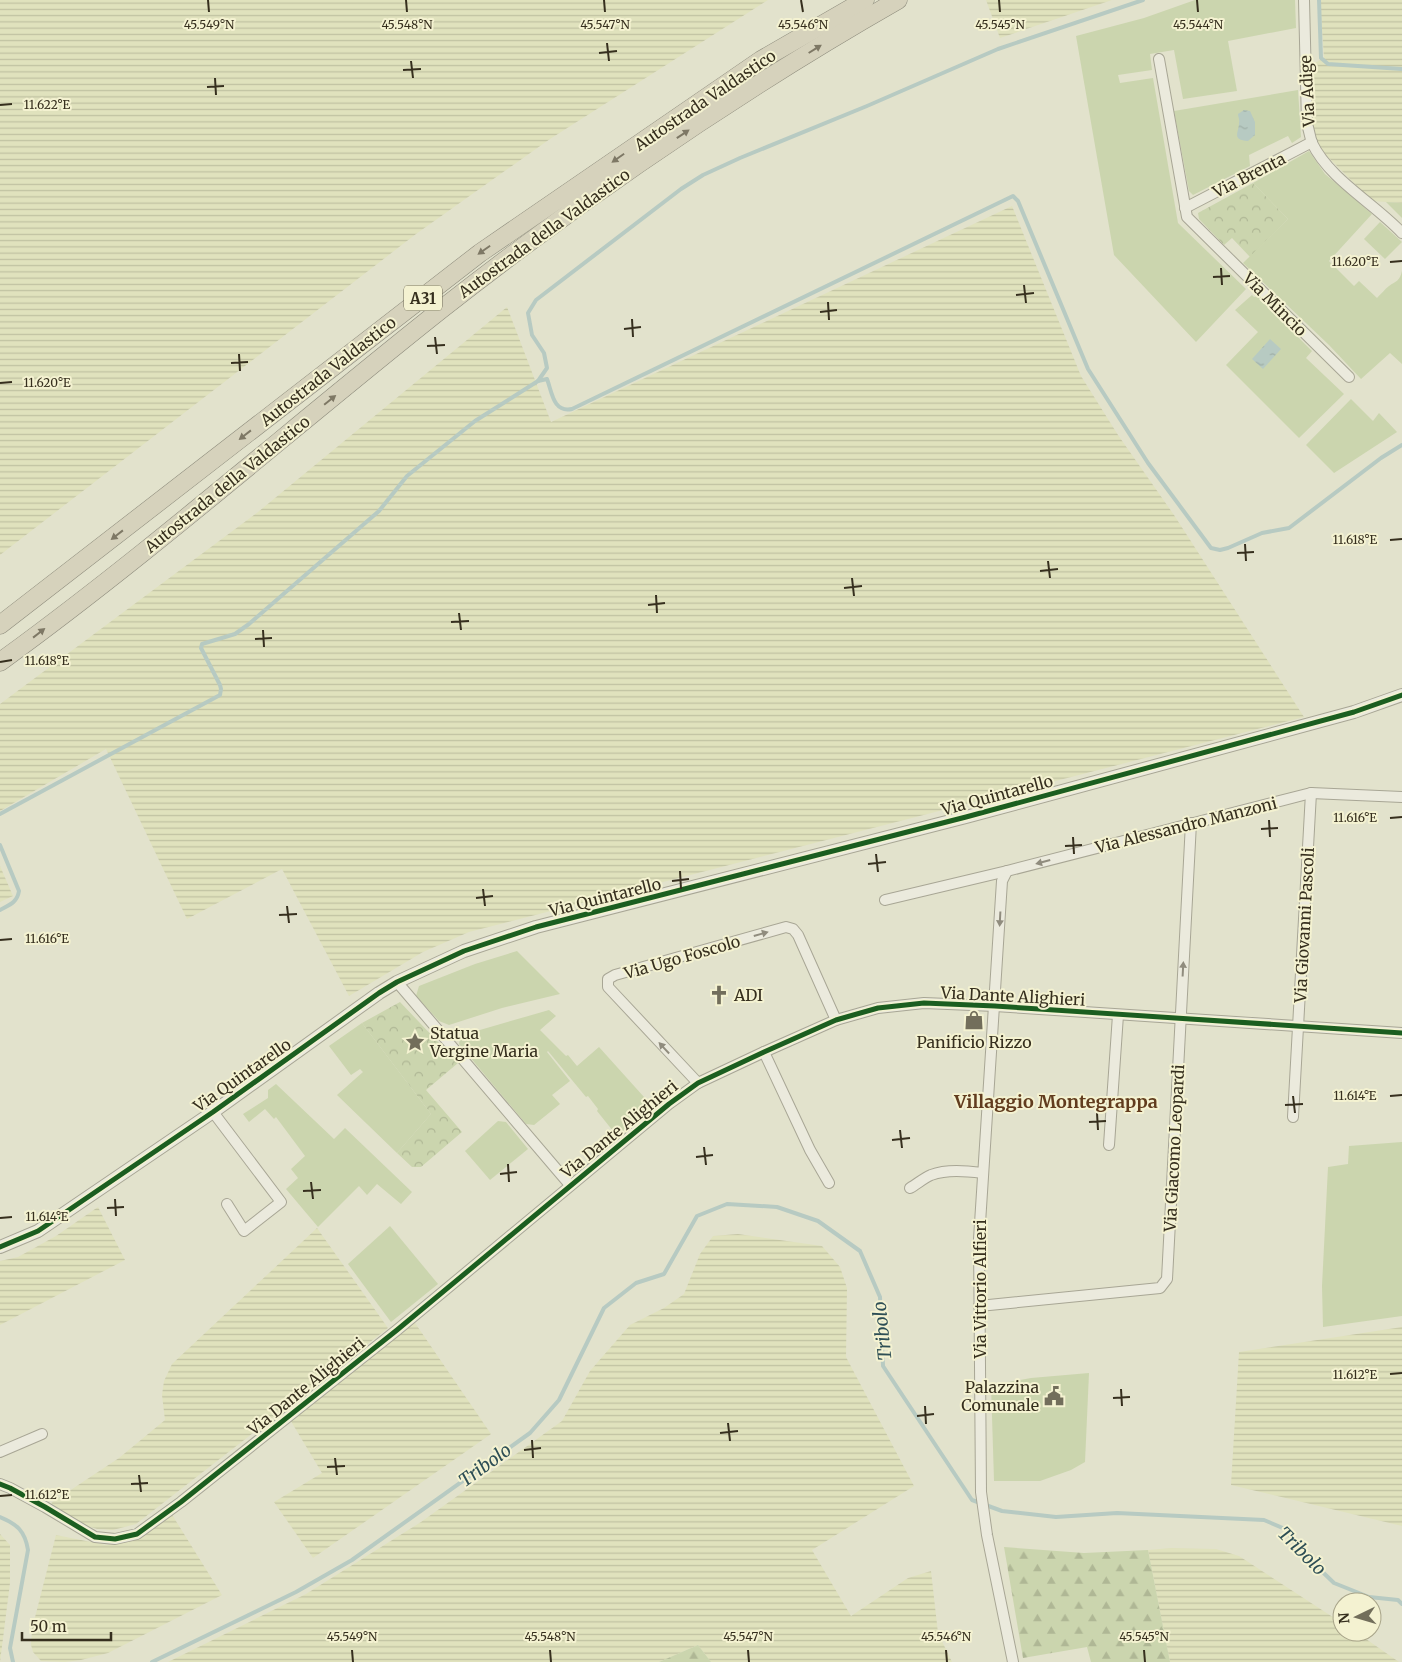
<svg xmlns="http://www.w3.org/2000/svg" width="1402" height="1662" font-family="Merriweather,serif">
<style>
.farmland{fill:url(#farmland-rules)}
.forest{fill:url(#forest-firs)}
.park{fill:url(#park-crowns)}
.garden{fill:#cbd5ae}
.water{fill:url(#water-ripples)}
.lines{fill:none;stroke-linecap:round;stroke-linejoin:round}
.stream{stroke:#b7cac2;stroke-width:4}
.minor-casing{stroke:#a8a695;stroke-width:12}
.tertiary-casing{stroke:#a8a695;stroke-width:14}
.motorway-casing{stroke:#8d8b7c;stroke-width:19}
.minor{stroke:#ebeadd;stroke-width:10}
.tertiary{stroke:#ebeadd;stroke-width:12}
.motorway{stroke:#d6d2bc;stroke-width:18}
.cycleway-casing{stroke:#f4f2d1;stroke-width:8}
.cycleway{stroke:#1b5e20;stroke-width:5}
.oneway{fill:#7e7865}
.oneway2{fill:#908c7e}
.ticks{fill:none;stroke:#362f1e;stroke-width:2}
.labels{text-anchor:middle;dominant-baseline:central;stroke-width:4;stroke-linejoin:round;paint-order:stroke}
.shield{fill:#f4f2d1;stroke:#6f6a54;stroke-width:1}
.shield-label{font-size:15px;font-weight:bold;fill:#362f1e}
.street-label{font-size:16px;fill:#362f1e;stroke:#f4f2d1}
.poi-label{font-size:16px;fill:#362f1e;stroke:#f4f2d1;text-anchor:start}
.neighbourhood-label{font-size:18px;font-weight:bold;fill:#613c1e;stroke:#f4f2d1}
.water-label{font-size:18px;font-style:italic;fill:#2d4e55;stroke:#f4f2d1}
.ticks-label{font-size:12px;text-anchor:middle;fill:#362f1e;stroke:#f4f2d1;stroke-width:4;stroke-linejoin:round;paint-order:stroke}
</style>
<defs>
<pattern id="farmland-rules" width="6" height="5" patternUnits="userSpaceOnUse" patternTransform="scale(1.25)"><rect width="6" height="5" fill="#e0e2bd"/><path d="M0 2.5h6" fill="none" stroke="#c1c2a2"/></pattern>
<pattern id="forest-firs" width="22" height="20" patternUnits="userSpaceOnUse" patternTransform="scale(1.25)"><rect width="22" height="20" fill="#cbd5ae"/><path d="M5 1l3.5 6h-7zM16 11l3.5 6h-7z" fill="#afb795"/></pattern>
<pattern id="park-crowns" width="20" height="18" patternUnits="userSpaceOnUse" patternTransform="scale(1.25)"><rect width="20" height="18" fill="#cbd5ae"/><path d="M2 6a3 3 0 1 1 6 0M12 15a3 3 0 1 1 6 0" fill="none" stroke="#afb795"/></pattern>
<pattern id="water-ripples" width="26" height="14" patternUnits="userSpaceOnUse" patternTransform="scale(1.25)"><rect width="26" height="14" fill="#b7cac2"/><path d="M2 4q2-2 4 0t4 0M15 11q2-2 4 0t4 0" fill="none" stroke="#9eaea6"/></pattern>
</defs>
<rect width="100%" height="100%" fill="#e2e2cc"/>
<g class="farmland">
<polygon points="0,0 768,0 550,139 416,234 0,555"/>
<polygon points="986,0 1112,0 1000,38"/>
<polygon points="1320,0 1402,0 1402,203 1372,201 1326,155 1316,141 1313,127 1311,65 1324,58"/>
<polygon points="1012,206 1081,376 1118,435 1174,515 1304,717 469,932 423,952 349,996 282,869 187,919 106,749 0,811 0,704 258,512 507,307 551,422"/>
<polygon points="0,866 13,896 0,902"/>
<polygon points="98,1207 125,1260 0,1325 0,1261 18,1257 56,1236"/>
<polygon points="317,1228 388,1328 136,1524 113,1530 97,1529 81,1524 51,1503 119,1458 165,1420 162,1395 164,1381 172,1364"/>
<polygon points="738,1234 822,1246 840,1267 847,1288 846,1357 914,1486 812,1550 851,1616 908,1578 931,1571 938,1633 952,1662 711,1662 698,1645 659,1662 168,1662 306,1594 421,1522 562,1421 590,1371 630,1325 664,1308 684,1294 700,1254 713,1236"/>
<polygon points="413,1320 491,1434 313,1558 274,1502 322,1473 289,1418"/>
<polygon points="1402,1327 1402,1526 1231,1485 1239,1352"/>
<polygon points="171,1513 222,1595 108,1653 81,1660 65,1662 41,1661 33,1652 31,1645 32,1629 56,1535 106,1545 121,1543 127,1541"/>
<polygon points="0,1534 10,1545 10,1583 0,1662"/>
<polygon points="1171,1548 1216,1549 1239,1556 1342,1623 1342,1632 1356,1632 1399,1662 1170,1662 1148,1550"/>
</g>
<g class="forest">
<polygon points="1004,1547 1084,1553 1148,1550 1170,1662 1091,1662 1087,1647 1023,1658"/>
<polygon points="698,1645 711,1662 659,1662"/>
</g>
<g class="park">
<polygon points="1253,183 1288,219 1250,257 1232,238 1224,245 1199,219 1198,213"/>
<polygon points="400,1002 458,1063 426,1090 462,1132 421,1167 412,1167 397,1153 431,1114 362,1023"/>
</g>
<g class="garden">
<polygon points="1195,0 1295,0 1296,28 1228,41 1237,91 1183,99 1174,50 1150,54 1152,70 1118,75 1120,83 1153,78 1178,223 1246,289 1196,342 1114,255 1076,36 1144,18"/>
<polygon points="1298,90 1301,137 1292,143 1288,136 1249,155 1250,166 1193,195 1189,191 1174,111"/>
<path d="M1309 151 1325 174 1372 214 1329 261 1354 286 1359 281 1377 298C1381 294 1385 289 1389 286 1396 281 1400 281 1402 271V364L1390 353 1361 379 1329 345 1243 263 1288 219 1253 183Z"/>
<polygon points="1386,202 1402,203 1402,218"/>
<polygon points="1380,222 1402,242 1385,259 1364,239"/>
<polygon points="1252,295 1254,297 1257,296 1312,351 1306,358 1344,394 1299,438 1226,365 1258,332 1235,310"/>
<polygon points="1351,399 1373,421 1379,413 1397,432 1334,473 1306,445"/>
<polygon points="517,951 560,994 502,1008 449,1025 439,1021 416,996 419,986 475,964"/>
<polygon points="549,1010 556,1016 540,1030 566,1056 568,1055 577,1066 599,1047 653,1107 617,1136 597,1111 598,1109 588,1096 586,1097 548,1051 547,1052 570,1081 552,1095 560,1104 534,1125 526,1124 459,1044 460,1039 473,1032"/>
<polygon points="362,1023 431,1114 397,1153 337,1095 363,1072 360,1069 351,1075 329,1046"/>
<polygon points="276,1084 334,1139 345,1128 412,1192 401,1204 377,1184 367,1195 359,1186 318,1227 286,1189 298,1178 291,1169 305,1156 276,1117 274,1119 265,1109 249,1122 243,1114 268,1098 268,1090"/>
<polygon points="498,1121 506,1122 528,1149 490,1180 465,1151"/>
<polygon points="1402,1142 1402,1316 1323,1327 1322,1286 1328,1167 1348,1164 1349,1146"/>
<polygon points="390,1226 438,1284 391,1322 348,1264"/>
<polygon points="1089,1373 1085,1462 1071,1470 1040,1481 994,1481 991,1385 1031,1378"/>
</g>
<g class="water">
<path d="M1244 110 1250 111 1255 122V135L1248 141C1231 140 1239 132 1239 123 1240 120 1238 117 1238 114Z"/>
<polygon points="1270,339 1281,349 1263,369 1252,359"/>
</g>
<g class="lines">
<g class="stream">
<polyline points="1319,0 1321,58 1328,64 1402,69"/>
<path d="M538 381 547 379C552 392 553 413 572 409L1013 196 1018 201 1088 369 1148 463 1211 548 1220 550 1228 548 1262 533 1289 528 1381 458 1402 445"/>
<polyline points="0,814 220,695 221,689 220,685 201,648 202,644 235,634 249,624 379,511 407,476 475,421 538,381 547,368 544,353 532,335 528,313 536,300 681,189 703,175 740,158 867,106 998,49 1143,0"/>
<path d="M0 845 19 891C17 903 9 905 0 910"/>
<path d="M0 1517C17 1524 25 1531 28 1550L10 1648 13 1662"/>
<polyline points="152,1662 296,1592 352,1560 530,1433 559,1400 604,1308 636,1283 664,1274 697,1216 727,1204 777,1207 818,1221 860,1251 880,1297 883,1366 972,1500 1002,1511 1056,1517 1117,1513 1264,1520 1285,1529 1303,1553 1334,1583 1369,1597 1398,1600 1402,1604"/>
</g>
<defs>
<g id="minor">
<path d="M1304 0 1307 124C1309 130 1310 137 1312 143 1330 180 1374 203 1402 233"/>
<polyline points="1159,59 1187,217 1349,377"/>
<polyline points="1185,208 1312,142"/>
<polyline points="1007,871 1002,881 979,1239 981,1492 987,1535 1013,1662"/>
<polyline points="885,900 1007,871 1311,793 1402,797"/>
<polyline points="397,982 570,1185"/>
<polyline points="764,1052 810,1150 829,1183"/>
<polyline points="698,1083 608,987 608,979 615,975 786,927 793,929 798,935 836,1020"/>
<polyline points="213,1112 281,1202 244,1231 227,1204"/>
<polyline points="1293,1117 1311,793"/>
<polyline points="1109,1145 1118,1015"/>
<path d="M910 1188C917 1184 924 1178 931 1175 947 1169 966 1171 983 1173"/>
<polyline points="979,1306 1160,1288 1167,1279 1191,823"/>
<polyline points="0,1452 42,1434"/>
<polyline points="0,1484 10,1488 45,1507 95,1537 115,1539 137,1534 181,1502 397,1330 669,1104 698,1083 764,1052 836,1020 878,1008 924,1003 995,1006 1402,1033"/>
</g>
<polyline id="tertiary" points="0,1247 38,1231 213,1112 379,993 397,982 464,951 536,927 966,817 1354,712 1402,695"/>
<g id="motorway">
<polyline points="0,625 480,253 761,60 865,0"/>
<path d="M0 662C153 551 295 425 443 308 587 195 739 91 898 0"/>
</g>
</defs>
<use href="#minor" class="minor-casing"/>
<use href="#tertiary" class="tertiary-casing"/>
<use href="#motorway" class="motorway-casing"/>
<use href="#minor" class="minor"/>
<use href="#tertiary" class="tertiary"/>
<use href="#motorway" class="motorway"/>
<defs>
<g id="cycleway">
<polyline points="0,1247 38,1231 213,1112 379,993 397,982 464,951 536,927 966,817 1354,712 1402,695"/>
<polyline points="0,1484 10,1488 45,1507 95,1537 115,1539 137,1534 181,1502 397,1330 669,1104 698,1083 764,1052 836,1020 878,1008 924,1003 995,1006 1402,1033"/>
</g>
</defs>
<use href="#cycleway" class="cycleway-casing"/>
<use href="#cycleway" class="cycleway"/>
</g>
<defs><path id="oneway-solid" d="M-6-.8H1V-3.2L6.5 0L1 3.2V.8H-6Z" transform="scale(1.25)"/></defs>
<g class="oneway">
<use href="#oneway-solid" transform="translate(815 49) rotate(-32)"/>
<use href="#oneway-solid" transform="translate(683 134) rotate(-34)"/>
<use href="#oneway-solid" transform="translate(618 158) rotate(145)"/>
<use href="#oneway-solid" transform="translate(484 250) rotate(145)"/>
<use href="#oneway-solid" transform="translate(330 400) rotate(-39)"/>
<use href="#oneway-solid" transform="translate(245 435) rotate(142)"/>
<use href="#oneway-solid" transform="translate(117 535) rotate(142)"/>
<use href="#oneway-solid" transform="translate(39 633) rotate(-38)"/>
</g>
<g class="oneway2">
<use href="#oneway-solid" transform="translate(1043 862) rotate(165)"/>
<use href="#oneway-solid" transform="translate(1000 919) rotate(93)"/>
<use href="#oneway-solid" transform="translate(761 934) rotate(-16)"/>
<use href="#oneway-solid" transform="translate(1183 969) rotate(-87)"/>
<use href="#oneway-solid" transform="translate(664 1048) rotate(-133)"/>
</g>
<path class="ticks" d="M208 0 209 12M406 0 407 12M604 0 605 12M801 0 803 12M999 0 1000 12M1197 0 1198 12M607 43 609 61M599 53 617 51M411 61 413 78M403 70 421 69M215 78 216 95M207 87 224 86M0 105 12 104M1390 262 1402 261M1221 268 1222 285M1213 277 1230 276M1024 285 1026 303M1016 295 1034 293M828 302 829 320M820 312 837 310M632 319 633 337M624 329 641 327M435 337 437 354M427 346 445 345M239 354 240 371M231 363 248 362M0 383 12 382M1390 540 1402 539M1245 544 1246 561M1237 553 1254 552M1048 561 1050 578M1040 571 1058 569M852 578 854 596M844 588 862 586M656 595 657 613M648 605 665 603M459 613 461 630M451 622 469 621M263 630 264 647M255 639 272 638M0 662 12 660M1390 818 1402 817M1269 820 1270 837M1261 829 1278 828M1073 837 1074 854M1065 846 1082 845M876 854 878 872M868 864 886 862M680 871 681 889M672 881 689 879M483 889 485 906M476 898 493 896M287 906 289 923M279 915 297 914M0 940 12 939M1293 1096 1295 1113M1390 1096 1402 1095M1285 1105 1303 1104M1097 1113 1098 1130M1089 1122 1106 1121M900 1130 902 1148M892 1140 910 1138M704 1147 706 1165M696 1157 713 1155M508 1164 509 1182M500 1174 517 1172M311 1182 313 1199M303 1191 321 1190M115 1199 116 1216M107 1208 124 1207M0 1218 12 1217M1390 1374 1402 1373M1121 1389 1122 1406M1113 1398 1130 1397M925 1406 926 1424M917 1416 934 1414M728 1423 730 1441M720 1433 738 1431M532 1440 533 1458M524 1450 541 1448M335 1458 337 1475M327 1467 345 1466M139 1475 141 1492M131 1484 148 1483M0 1496 12 1495M352 1650 353 1662M550 1650 551 1662M748 1650 749 1662M946 1650 947 1662M1144 1650 1145 1662"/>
<defs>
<symbol id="church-bare" viewBox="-9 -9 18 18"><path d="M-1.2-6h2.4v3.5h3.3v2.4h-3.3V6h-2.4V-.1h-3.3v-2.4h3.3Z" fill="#726e5b" stroke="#f4f2d1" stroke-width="2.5" paint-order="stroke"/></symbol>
<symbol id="shop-bare" viewBox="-9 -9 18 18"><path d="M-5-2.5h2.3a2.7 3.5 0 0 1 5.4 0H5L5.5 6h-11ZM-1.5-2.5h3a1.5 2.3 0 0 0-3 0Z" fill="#726e5b" stroke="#f4f2d1" stroke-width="2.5" paint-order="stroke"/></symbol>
<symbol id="sight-bare" viewBox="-9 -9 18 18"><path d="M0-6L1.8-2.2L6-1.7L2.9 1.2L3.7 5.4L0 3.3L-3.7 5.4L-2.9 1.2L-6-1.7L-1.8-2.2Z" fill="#726e5b" stroke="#f4f2d1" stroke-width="2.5" paint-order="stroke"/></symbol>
<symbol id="civic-bare" viewBox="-9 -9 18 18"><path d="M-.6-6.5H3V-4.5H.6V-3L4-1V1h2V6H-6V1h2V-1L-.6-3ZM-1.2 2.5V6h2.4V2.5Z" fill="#726e5b" stroke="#f4f2d1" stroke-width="2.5" paint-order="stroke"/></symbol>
</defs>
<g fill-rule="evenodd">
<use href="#church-bare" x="705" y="981" width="28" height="28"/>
<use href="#shop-bare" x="960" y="1006" width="28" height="28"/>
<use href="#sight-bare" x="401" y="1028" width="28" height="28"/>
<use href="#civic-bare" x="1040" y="1382" width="28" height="28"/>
</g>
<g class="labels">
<rect class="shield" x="404" y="285.5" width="38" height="25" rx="4"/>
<g class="shield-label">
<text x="423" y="298">A31</text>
</g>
<g class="street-label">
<text transform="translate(1307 91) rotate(-93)">Via Adige</text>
<text transform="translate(705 100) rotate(-34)">Autostrada Valdastico</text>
<text transform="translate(1249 175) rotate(-27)">Via Brenta</text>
<text transform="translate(544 233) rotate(-36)">Autostrada della Valdastico</text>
<text transform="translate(1275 304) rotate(45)">Via Mincio</text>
<text transform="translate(328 371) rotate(-38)">Autostrada Valdastico</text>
<text transform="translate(227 484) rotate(-39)">Autostrada della Valdastico</text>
<text transform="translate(997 795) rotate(-15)">Via Quintarello</text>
<text transform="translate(1186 825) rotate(-14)">Via Alessandro Manzoni</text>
<text transform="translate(605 897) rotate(-14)">Via Quintarello</text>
<text transform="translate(1304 925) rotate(-87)">Via Giovanni Pascoli</text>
<text transform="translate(682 957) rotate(-16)">Via Ugo Foscolo</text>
<text transform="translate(1013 996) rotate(3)">Via Dante Alighieri</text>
<text transform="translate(242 1075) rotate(-35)">Via Quintarello</text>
<text transform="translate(619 1129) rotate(-39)">Via Dante Alighieri</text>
<text transform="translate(1174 1148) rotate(-87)">Via Giacomo Leopardi</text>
<text transform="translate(980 1289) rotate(-90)">Via Vittorio Alfieri</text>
<text transform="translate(306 1386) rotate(-39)">Via Dante Alighieri</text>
</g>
<g class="poi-label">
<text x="734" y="995">ADI</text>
<text x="430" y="1033">Statua<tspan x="430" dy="18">Vergine Maria</tspan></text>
<text x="974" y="1042" text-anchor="middle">Panificio Rizzo</text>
<text x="1039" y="1387" text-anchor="end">Palazzina<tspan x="1039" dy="18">Comunale</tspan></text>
</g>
<g class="neighbourhood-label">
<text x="1056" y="1101">Villaggio Montegrappa</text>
</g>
<g class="water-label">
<text transform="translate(882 1331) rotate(-96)">Tribolo</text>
<text transform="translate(485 1465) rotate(-36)">Tribolo</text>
<text transform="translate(1302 1551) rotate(45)">Tribolo</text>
</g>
</g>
<g class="ticks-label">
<text x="209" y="29">45.549°N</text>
<text x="407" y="29">45.548°N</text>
<text x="605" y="29">45.547°N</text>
<text x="803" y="29">45.546°N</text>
<text x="1000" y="29">45.545°N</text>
<text x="1198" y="29">45.544°N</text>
<text x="47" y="109">11.622°E</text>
<text x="1355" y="266">11.620°E</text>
<text x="47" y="387">11.620°E</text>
<text x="1355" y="544">11.618°E</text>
<text x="47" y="665">11.618°E</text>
<text x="1355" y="822">11.616°E</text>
<text x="47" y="943">11.616°E</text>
<text x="1355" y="1100">11.614°E</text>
<text x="47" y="1221">11.614°E</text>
<text x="1355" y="1379">11.612°E</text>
<text x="47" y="1499">11.612°E</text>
<text x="352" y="1641">45.549°N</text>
<text x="550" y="1641">45.548°N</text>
<text x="748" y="1641">45.547°N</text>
<text x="946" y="1641">45.546°N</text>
<text x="1144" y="1641">45.545°N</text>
</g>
<g transform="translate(1357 1617) rotate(265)"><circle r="24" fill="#f4f2d1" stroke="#a8a489"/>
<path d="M0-4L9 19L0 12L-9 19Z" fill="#726e5b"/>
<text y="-8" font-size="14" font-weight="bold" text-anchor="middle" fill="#362f1e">N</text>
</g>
<path d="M22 1632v8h89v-8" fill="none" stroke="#362f1e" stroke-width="2.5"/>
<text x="30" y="1632" font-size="15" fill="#362f1e" stroke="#f4f2d1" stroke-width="4" paint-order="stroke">50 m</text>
</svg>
